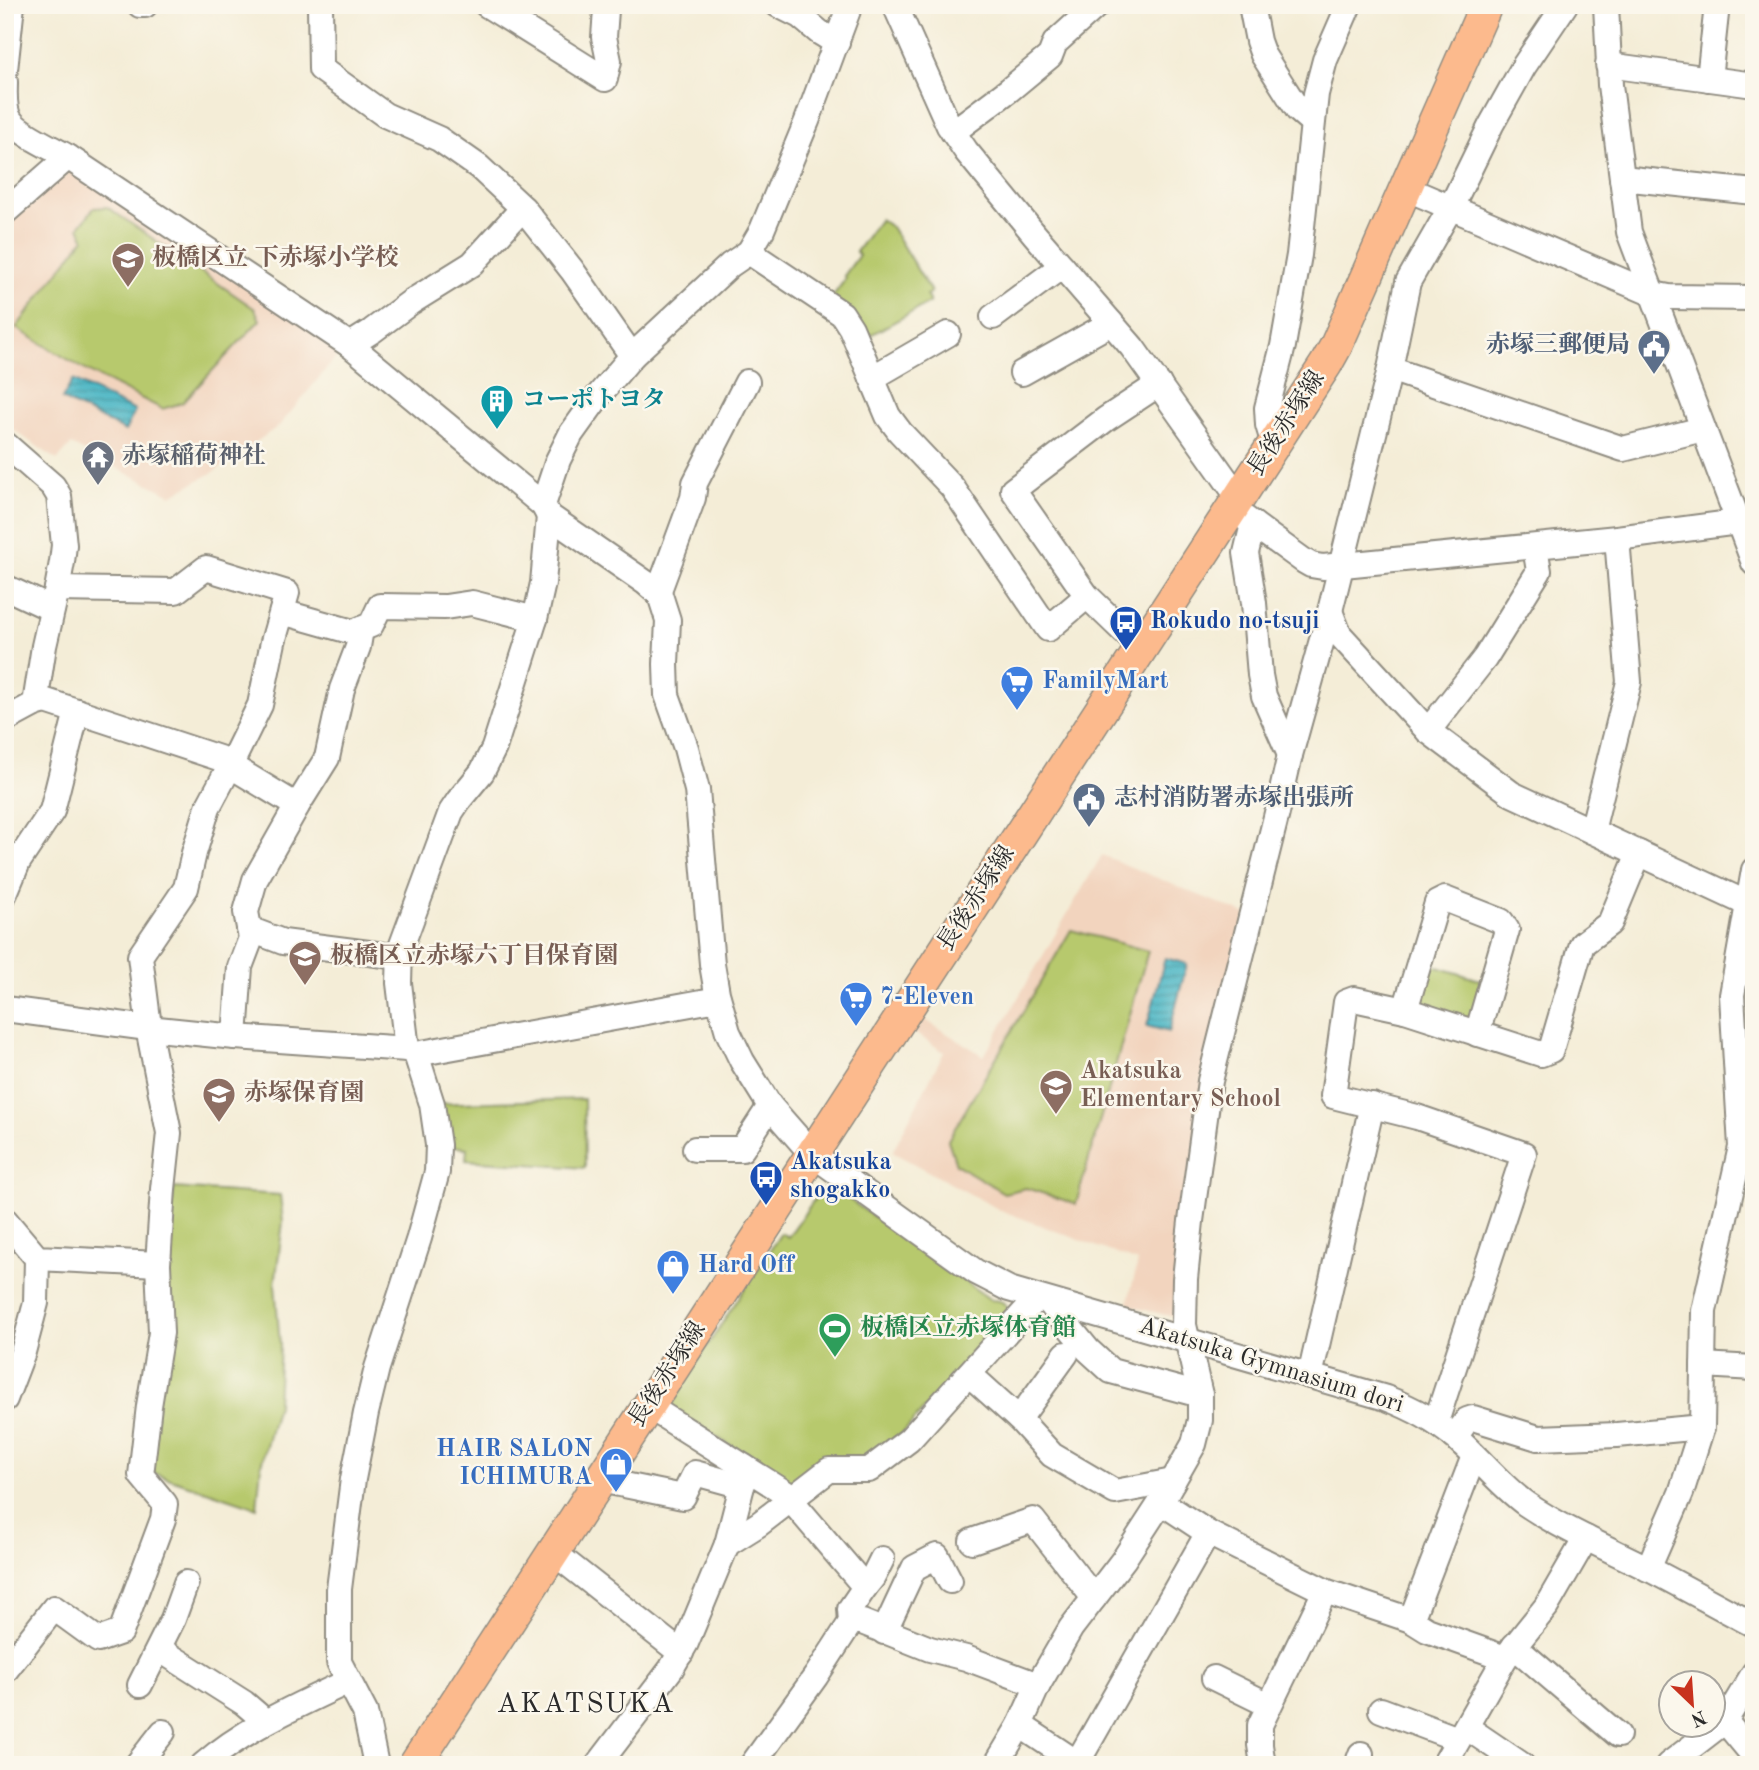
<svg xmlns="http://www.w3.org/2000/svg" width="1759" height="1770" font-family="'Old Standard TT','Noto Serif JP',serif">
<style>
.built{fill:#f2d4be}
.park{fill:#b7c96d;stroke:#717a4c;stroke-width:2}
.water{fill:url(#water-rules);stroke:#3a7078;stroke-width:2}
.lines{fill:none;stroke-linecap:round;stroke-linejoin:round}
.minor-casing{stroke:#908c81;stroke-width:28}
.major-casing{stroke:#908c81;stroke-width:35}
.minor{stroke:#fff;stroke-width:24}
.major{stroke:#fcba8d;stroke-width:32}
.labels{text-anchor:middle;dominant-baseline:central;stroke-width:5;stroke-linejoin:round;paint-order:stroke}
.education-label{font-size:24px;font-weight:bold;fill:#785e54;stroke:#fbf7ec;text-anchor:start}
.service-label{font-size:24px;font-weight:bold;fill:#4e5e75;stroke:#fbf7ec;text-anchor:end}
.culture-label{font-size:24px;font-weight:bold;fill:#0d838f;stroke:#fbf7ec;text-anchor:start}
.street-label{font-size:24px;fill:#2b2b2b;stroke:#fbf7ec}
.worship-label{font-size:24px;font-weight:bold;fill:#5b616d;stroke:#fbf7ec;text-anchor:start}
.transit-label{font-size:24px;font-weight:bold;fill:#164399;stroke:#fbf7ec;text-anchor:start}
.shop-label{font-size:24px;font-weight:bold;fill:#366cbe;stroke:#fbf7ec;text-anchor:start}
.leisure-label{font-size:24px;font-weight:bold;fill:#27864d;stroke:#fbf7ec;text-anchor:start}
.quarter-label{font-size:28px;letter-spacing:2px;fill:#2b2b2b;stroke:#fbf7ec}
</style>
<defs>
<pattern id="water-rules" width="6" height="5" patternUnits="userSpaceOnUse" patternTransform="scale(1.75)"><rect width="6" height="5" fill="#49b6c5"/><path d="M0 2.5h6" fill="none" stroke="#3d94a0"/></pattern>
</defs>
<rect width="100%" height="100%" fill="#fbf7ec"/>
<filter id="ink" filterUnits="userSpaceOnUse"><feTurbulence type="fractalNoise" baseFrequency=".0143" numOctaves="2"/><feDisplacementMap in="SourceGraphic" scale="14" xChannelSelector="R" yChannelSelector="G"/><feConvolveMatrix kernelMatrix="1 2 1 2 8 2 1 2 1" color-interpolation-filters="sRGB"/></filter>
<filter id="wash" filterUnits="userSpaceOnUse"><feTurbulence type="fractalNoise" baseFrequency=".00686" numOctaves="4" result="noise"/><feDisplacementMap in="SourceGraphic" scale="28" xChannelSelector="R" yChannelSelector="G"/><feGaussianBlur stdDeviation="1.57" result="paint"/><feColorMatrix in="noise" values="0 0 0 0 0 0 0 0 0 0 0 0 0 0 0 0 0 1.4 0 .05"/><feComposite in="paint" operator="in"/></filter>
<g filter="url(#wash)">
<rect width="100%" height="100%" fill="#f4edd7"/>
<g class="built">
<polygon points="71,170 342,350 280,425 214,472 171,495 71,445 57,460 5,424 5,228"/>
<polygon points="1102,855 1247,915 1173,1317 1127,1305 1138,1262 1000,1210 892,1152 944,1052 912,1031 920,1017 984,1056"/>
</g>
<g class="park">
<polygon points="107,207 255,309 260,320 182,403 162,409 87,371 16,328 84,238 79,227 94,208"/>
<polygon points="880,219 891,227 931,292 926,295 930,302 865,338 833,296 846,278 844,276 859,255 856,252"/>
<polygon points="1071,930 1148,951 1076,1204 1026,1188 1004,1193 956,1164 948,1140"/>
<polygon points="1428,964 1483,981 1474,1015 1467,1020 1422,1005 1417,995"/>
<polygon points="584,1099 585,1168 466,1160 467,1148 438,1145 432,1104"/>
<polygon points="174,1188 280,1195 283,1222 275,1284 280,1345 277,1405 261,1465 257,1508 147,1471"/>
<path d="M833 1188 991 1300C1003 1300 1006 1303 1010 1314L902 1434 867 1460 798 1482H787L668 1406 781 1233 788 1237 821 1190Z"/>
</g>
<g class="water">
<polygon points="73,380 135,411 125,431 62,399"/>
<polygon points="1165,958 1187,964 1169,1032 1147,1026"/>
</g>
</g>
<g filter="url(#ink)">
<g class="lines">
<defs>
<g id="minor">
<polyline points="140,5 145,5"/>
<polyline points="320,5 321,69 385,115 439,139 479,167 523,208 572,270 632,356"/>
<polyline points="487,5 605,79 609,61 604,37 606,10 608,5"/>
<polyline points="778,5 800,16 819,32 837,43"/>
<polyline points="895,5 949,126 966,151 1035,235 1132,347 1239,498"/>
<polyline points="1251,5 1258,41 1263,55 1298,110 1312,122"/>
<polyline points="1606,5 1610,85 1629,232 1754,563"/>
<polyline points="1608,65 1754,85"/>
<polyline points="5,70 12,5"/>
<polyline points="1709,79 1717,5"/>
<path d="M5 82C5 94 3 111 11 121 19 133 54 149 68 157L350 345 543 505 549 516 646 583 660 595 668 620 666 664 667 695 686 748 697 790 712 964 717 993 728 1032 742 1061 770 1106 812 1154 976 1272 1009 1289 1386 1398C1412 1408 1435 1420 1456 1438 1480 1459 1500 1485 1526 1504 1563 1529 1605 1547 1645 1567 1681 1585 1717 1606 1754 1625"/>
<polyline points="953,132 1009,90 1050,56 1055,43 1097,5"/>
<polyline points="1622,178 1754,192"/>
<polyline points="1405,188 1653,294 1669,297 1754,298"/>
<polyline points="5,212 68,157"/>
<polyline points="749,252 842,314 851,328 888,416 900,432 952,487 1048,629 1087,596"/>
<polyline points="993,317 1062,266"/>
<polyline points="350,345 372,331 411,302 472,264 523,208"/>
<polyline points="1390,369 1623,449 1703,429"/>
<polyline points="1022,373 1111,323"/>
<polyline points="872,378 948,334"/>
<polyline points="5,444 53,486 59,496 64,545 62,562 57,589 44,646 35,704"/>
<polyline points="1274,445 1268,425 1267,408 1283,346 1299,255 1316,94 1325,60 1349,5"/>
<polyline points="543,505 558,460 571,434 599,395 632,356 730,265 749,252 762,230 807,121 850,5"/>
<polyline points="1231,508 1304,561 1311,565 1323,567 1617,538 1738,522 1752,522"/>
<polyline points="1253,524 1246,553 1254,603 1260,675 1264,696 1290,755"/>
<polyline points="5,587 52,609"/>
<polyline points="658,593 693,498 695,483 747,382"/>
<polyline points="1330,611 1339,634 1428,731 1512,794 1748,904"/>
<polyline points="282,612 353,632 371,625 380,606 445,607 472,603 535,619"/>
<polyline points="1141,648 1087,596 1013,490 1106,419 1159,384"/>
<polyline points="5,716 9,718 35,704 46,701 228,761 236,769 297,806"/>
<polyline points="1428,731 1485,658 1539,571 1535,547"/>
<polyline points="1592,831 1629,682 1617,538"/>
<polyline points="5,893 18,862 52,811 77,711"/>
<polyline points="249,929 283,942 400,957"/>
<polyline points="5,1009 148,1028 235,1037 407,1049 416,1054 718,999"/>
<polyline points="1405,1010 1437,903 1445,899 1501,921 1507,930 1477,1034"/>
<polyline points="235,1037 240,967 251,938 246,912 255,880 297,806 327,758 342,689 358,647 361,629"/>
<polyline points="407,1049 399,983 400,950 451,812 459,800 482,772 494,748 535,619 543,583 549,516"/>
<polyline points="695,1149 742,1149 770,1106"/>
<polyline points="5,1220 37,1258 158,1264"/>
<polyline points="1048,1301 1088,1350 1111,1371 1200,1395"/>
<polyline points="1703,1365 1754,1368"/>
<polyline points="969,1374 1019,1419 1052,1455 1115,1492 1173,1481"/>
<polyline points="1310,1376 1372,1105"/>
<polyline points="5,1399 23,1352 36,1303 37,1258"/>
<polyline points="648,1406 784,1492 790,1499 865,1587 850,1609 851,1622"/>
<polyline points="1019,1419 1066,1354"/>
<polyline points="1436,1422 1524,1154 1417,1117 1333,1096 1346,1002 1354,999 1405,1010 1541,1054 1551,1050 1582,944 1610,923 1639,853"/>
<polyline points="1455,1437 1467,1420 1473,1418 1538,1438 1617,1435 1702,1427"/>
<polyline points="600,1480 683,1497 695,1473 742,1486"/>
<polyline points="1161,1502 1208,1533 1325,1591 1411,1620 1427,1630 1505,1658 1546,1607 1586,1538"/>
<polyline points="972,1541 1033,1520 1094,1598"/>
<polyline points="727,1544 759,1524 829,1470 869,1470 909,1440 1037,1298"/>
<polyline points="553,1552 681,1653"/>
<polyline points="1648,1569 1681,1493 1702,1427 1704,1311 1741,1147 1732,995 1754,870"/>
<polyline points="865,1587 873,1577 882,1559"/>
<polyline points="1411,1620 1474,1456"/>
<polyline points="884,1632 914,1568 937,1556 950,1581"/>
<polyline points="1514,1646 1618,1735"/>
<polyline points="159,1649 244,1703 258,1715 262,1724"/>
<polyline points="5,1671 54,1608 98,1640 121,1632 163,1519 165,1504 141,1475 149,1406 161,1333 158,1264 163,1189 169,1133 148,1028 148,1019 140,956 186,888 194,853 208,807 231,764 260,705 273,642 287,593 206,568 176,591 57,589"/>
<polyline points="1754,1673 1725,1721 1754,1756"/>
<polyline points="1214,1678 1269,1705"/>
<polyline points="140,1685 173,1619 186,1583"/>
<polyline points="1381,1710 1458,1739"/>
<polyline points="1020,1725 1080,1765"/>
<polyline points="1466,1727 1522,1765"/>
<polyline points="1077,1763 1208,1533"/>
<polyline points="137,1765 163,1732"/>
<path d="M203 1765C245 1728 299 1705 349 1681"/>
<polyline points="376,1765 365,1712 339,1662 339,1589 353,1479 366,1413 377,1368 419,1238 437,1172 438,1145 432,1104 416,1054"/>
<polyline points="598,1765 671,1669 686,1643 727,1544 742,1486 744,1467"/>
<polyline points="752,1765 816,1676 851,1622 862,1622 930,1649 966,1658 1038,1685"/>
<polyline points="996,1765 1020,1725 1038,1685 1071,1628 1124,1559 1161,1502 1194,1444 1200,1420 1200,1395 1184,1325 1185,1279 1191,1221 1210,1081 1277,813 1290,755 1330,611 1390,369 1408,282 1451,207 1491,125 1524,66 1565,5"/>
<polyline points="1263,1765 1260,1745 1260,1725 1325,1591"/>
<polyline points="1357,1765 1361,1754"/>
<polyline points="1444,1765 1505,1658"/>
<polyline points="1668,1765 1725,1721"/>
</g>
<polyline id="major" points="415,1765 1326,364 1336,346 1486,5"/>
</defs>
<use href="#minor" class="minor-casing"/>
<use href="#major" class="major-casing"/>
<use href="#minor" class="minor"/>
<use href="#major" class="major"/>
</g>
</g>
<defs>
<symbol id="school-pin" viewBox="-11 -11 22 30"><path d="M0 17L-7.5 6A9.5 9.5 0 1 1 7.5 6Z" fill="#8d6e63" stroke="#fbf7ec"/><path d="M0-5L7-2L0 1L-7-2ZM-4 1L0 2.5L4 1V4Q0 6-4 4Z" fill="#fff"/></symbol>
<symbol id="civic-pin" viewBox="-11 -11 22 30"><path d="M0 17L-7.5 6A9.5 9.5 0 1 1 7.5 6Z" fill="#5c6f8a" stroke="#fbf7ec"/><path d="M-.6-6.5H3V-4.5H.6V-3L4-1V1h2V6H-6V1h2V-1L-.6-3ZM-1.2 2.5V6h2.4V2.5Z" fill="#fff"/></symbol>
<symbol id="building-pin" viewBox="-11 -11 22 30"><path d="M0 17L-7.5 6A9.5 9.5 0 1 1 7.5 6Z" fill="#0f9aa8" stroke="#fbf7ec"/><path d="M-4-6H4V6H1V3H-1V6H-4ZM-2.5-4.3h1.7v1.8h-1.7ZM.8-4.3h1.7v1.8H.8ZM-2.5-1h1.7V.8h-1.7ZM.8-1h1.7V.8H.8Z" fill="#fff"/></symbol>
<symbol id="temple-pin" viewBox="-11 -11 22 30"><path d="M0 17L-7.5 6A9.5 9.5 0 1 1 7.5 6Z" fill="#6b7280" stroke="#fbf7ec"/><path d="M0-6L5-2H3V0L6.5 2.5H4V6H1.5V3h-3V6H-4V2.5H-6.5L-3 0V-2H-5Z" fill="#fff"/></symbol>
<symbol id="bus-pin" viewBox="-11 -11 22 30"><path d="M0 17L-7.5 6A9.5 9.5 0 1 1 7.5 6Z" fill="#1a4fb4" stroke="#fbf7ec"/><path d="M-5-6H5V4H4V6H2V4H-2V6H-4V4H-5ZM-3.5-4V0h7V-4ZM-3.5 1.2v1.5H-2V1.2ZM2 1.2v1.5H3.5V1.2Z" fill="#fff"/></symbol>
<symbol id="supermarket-pin" viewBox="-11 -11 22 30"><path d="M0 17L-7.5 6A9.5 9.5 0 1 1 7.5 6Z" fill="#3f7fe0" stroke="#fbf7ec"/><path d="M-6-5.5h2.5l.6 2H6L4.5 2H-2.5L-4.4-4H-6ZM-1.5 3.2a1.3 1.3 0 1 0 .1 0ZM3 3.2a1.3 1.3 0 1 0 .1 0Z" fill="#fff"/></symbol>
<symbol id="shop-pin" viewBox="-11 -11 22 30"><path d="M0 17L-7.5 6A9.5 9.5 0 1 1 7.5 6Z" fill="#3f7fe0" stroke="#fbf7ec"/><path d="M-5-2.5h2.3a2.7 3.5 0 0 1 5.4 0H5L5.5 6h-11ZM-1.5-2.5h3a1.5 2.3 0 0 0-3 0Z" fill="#fff"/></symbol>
<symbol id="stadium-pin" viewBox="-11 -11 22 30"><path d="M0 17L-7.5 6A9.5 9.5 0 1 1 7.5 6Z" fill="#2e9e5b" stroke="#fbf7ec"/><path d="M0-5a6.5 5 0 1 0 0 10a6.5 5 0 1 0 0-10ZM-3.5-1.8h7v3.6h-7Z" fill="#fff"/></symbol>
</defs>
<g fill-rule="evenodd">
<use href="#school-pin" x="109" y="240" width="38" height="52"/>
<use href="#civic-pin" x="1635" y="327" width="38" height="52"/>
<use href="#building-pin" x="478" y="382" width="38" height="52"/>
<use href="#temple-pin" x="79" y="438" width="38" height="52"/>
<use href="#bus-pin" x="1107" y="603" width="38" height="52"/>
<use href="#supermarket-pin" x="998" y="663" width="38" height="52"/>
<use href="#civic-pin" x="1070" y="780" width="38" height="52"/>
<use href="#school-pin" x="286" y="938" width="38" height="52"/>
<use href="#supermarket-pin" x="837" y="979" width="38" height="52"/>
<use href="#school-pin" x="1037" y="1067" width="38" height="52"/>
<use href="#school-pin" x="200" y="1075" width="38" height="52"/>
<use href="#bus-pin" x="747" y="1158" width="38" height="52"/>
<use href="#shop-pin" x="654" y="1247" width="38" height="52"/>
<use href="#stadium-pin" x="816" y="1310" width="38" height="52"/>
<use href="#shop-pin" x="597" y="1445" width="38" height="52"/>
</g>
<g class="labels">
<g class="education-label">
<text x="152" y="259">板橋区立 下赤塚小学校</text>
<text x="330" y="957">板橋区立赤塚六丁目保育園</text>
<text x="1080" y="1072">Akatsuka<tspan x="1080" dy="28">Elementary School</tspan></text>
<text x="244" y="1094">赤塚保育園</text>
</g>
<g class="service-label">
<text x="1630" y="346">赤塚三郵便局</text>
<text x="1114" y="799" text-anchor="start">志村消防署赤塚出張所</text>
</g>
<g class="culture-label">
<text x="522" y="401">コーポトヨタ</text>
</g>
<g class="street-label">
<text transform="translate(1287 424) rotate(-57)">長後赤塚線</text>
<text transform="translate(977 899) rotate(-57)">長後赤塚線</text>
<text transform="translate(1271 1366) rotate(17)">Akatsuka Gymnasium dori</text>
<text transform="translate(668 1375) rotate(-57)">長後赤塚線</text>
</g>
<g class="worship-label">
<text x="122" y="457">赤塚稲荷神社</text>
</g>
<g class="transit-label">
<text x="1150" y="622">Rokudo no-tsuji</text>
<text x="790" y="1163">Akatsuka<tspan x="790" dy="28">shogakko</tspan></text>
</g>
<g class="shop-label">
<text x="1042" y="682">FamilyMart</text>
<text x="880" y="998">7-Eleven</text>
<text x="698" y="1266">Hard Off</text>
<text x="592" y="1450" text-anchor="end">HAIR SALON<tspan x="592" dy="28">ICHIMURA</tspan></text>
</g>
<g class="leisure-label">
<text x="860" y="1329">板橋区立赤塚体育館</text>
</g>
<g class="quarter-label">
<text x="586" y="1705">AKATSUKA</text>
</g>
</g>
<rect width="1759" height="1770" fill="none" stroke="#fbf7ec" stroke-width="28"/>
<g transform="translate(1692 1704) rotate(155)"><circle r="33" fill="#fbf7ec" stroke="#a8a59f" stroke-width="2"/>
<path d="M0-5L12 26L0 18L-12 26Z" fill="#c8321e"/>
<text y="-10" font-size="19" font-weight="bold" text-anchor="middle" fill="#2b2b2b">N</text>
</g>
</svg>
